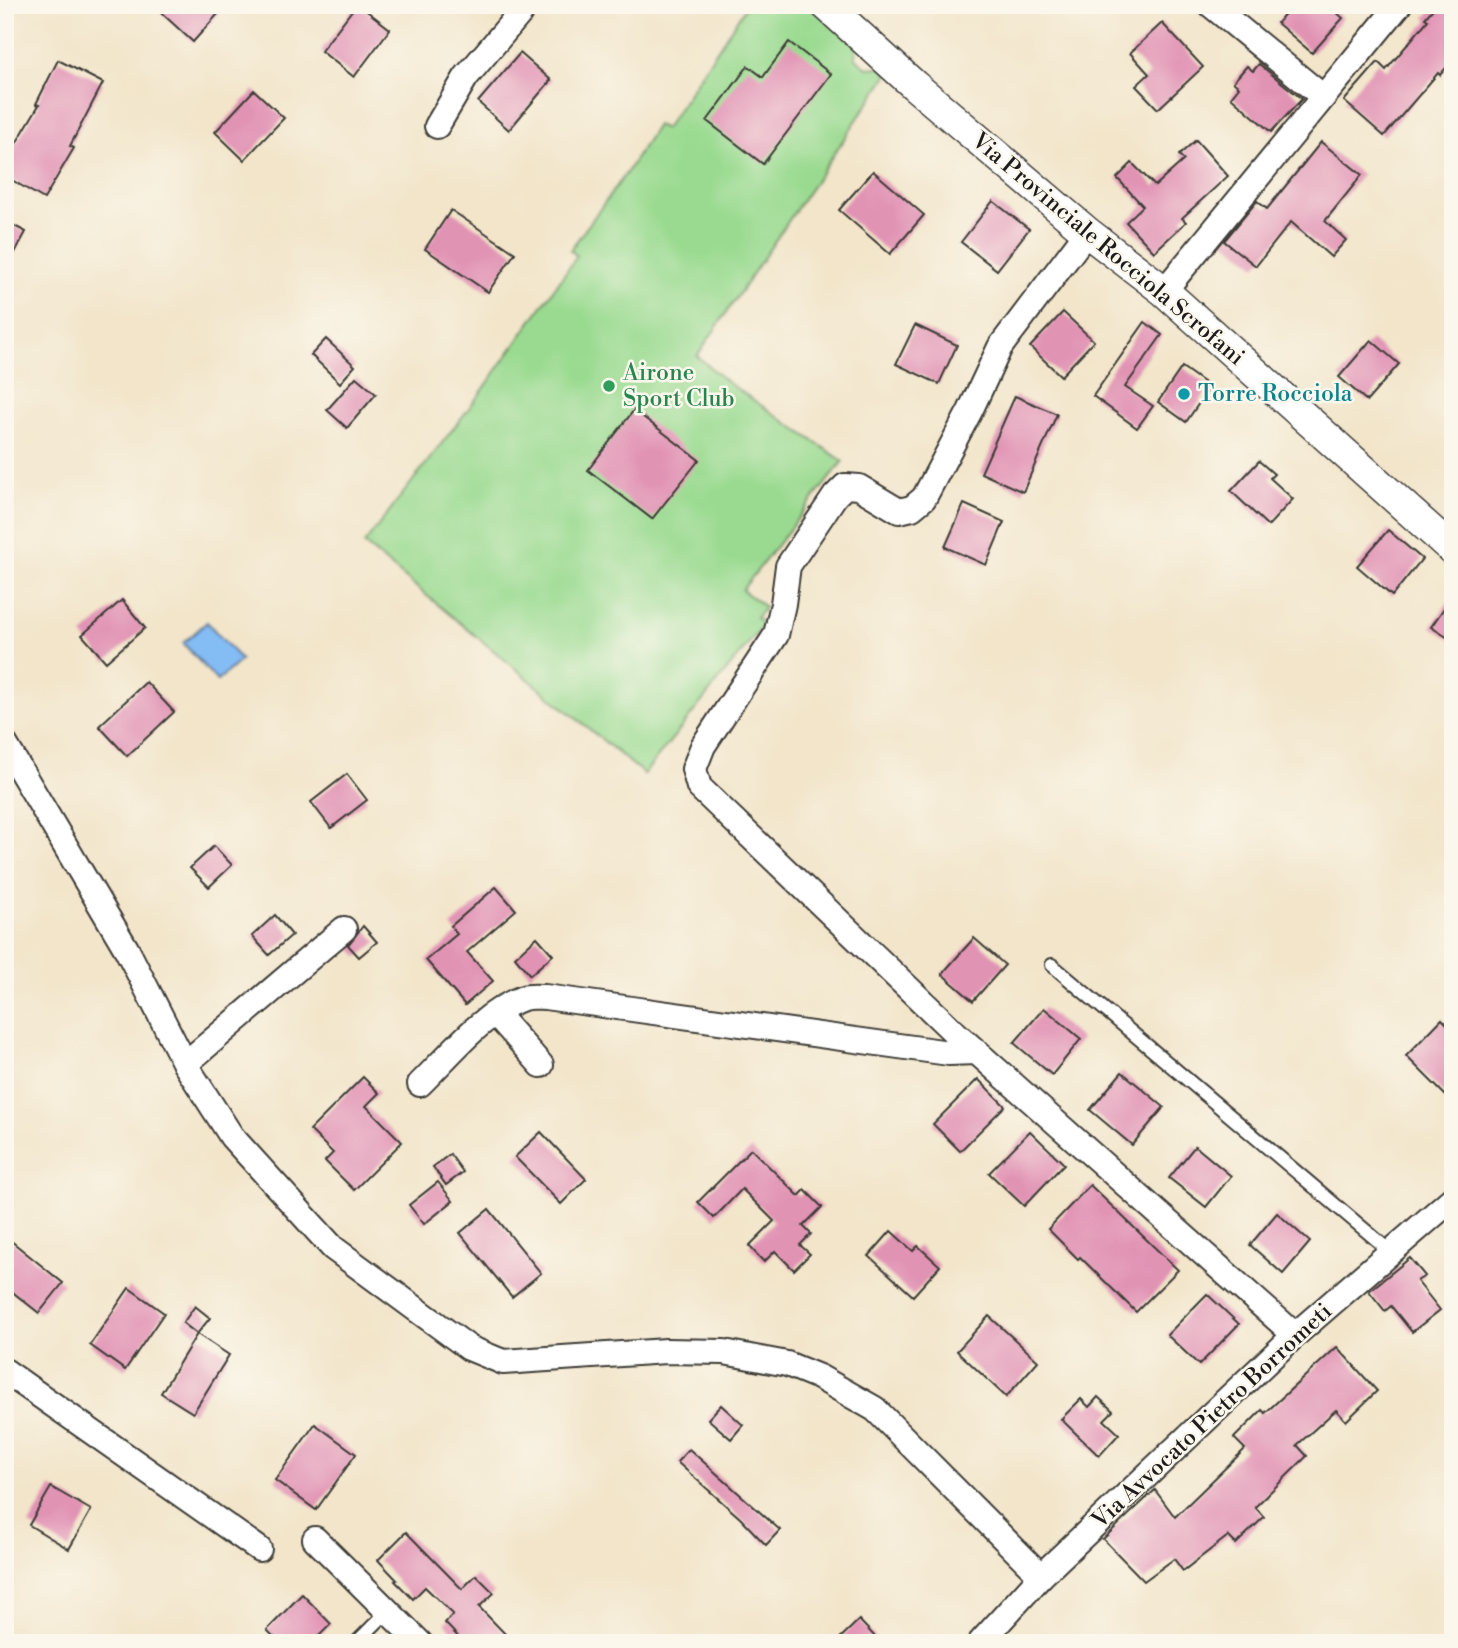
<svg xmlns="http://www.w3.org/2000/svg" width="1458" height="1648" font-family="'Libre Bodoni',serif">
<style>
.green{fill:#9ada90;stroke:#5b7b56;stroke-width:2}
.water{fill:#84bcf4;stroke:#506c88;stroke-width:2}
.building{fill:#e193b4}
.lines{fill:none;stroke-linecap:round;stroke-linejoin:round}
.service-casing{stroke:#3c3a36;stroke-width:16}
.minor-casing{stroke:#3c3a36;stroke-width:28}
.tertiary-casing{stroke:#3c3a36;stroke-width:33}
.service{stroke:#fff;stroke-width:12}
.minor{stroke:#fff;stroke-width:24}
.tertiary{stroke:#fff;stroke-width:30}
.leisure-dot{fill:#2e9e5b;stroke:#fbf7ec;stroke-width:2.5}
.culture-dot{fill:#0f9aa8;stroke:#fbf7ec;stroke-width:2.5}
.labels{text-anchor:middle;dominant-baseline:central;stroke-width:5;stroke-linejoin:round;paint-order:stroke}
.street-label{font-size:23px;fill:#1c1c1c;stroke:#fbf7ec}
.leisure-label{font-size:23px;fill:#27864d;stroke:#fbf7ec;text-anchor:start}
.culture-label{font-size:23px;fill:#0d838f;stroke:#fbf7ec;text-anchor:start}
</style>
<rect width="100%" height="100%" fill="#fbf7ec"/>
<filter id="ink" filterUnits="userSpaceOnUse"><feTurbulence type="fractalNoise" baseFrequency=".0143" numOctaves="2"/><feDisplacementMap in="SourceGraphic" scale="14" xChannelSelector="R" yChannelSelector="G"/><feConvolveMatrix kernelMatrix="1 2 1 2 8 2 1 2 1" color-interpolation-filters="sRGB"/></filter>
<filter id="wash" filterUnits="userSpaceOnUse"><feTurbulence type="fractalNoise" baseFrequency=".00686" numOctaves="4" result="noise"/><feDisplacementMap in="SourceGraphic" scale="28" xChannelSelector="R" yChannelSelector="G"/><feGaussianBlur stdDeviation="1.57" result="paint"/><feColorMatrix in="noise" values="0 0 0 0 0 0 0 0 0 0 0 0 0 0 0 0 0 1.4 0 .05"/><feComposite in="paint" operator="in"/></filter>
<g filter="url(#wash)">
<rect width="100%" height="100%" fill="#f2e5ca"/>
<polygon class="green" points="747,5 815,5 857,45 855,57 867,68 880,67 888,74 697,356 727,382 843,461 742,590 765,607 756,618 764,624 644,774 364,544 483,390 577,256 570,250 627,172 657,125 665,129"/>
<polygon class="water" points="207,622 241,660 217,681 183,643"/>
<g id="blocks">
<g class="building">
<polygon points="153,5 226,5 193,42"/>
<polygon points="356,5 359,5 390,29 354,77 321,51"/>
<polygon points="1292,5 1328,5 1343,18 1312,53 1277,23"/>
<polygon points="1436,5 1453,5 1453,60 1440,75 1438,73 1384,136 1344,101 1378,62 1386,70 1428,20 1425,18"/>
<polygon points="1162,23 1203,67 1158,109 1136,86 1149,74 1130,53"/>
<polygon points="789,42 831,74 763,164 707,121 748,66 763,77"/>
<polygon points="520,53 551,80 509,130 478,102"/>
<polygon points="58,60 103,83 70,146 74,148 44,199 5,176 5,162 39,105 36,104"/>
<polygon points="1259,64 1302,99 1271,132 1231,97 1239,87 1233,82 1247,66 1253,71"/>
<polygon points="254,90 284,118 244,160 215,132"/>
<polygon points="1196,140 1228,176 1182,218 1186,222 1154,252 1126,222 1143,206 1117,178 1132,163 1155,186 1184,160 1179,155"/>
<polygon points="1321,142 1362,175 1325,221 1346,240 1331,257 1291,222 1256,266 1224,241 1257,201 1267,209"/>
<polygon points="873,171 924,215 890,254 839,210"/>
<polygon points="993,201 1029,229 997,270 961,242"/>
<polygon points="451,210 515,253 488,292 425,249"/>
<polygon points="5,221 26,232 5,271"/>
<polygon points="1063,312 1094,341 1061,376 1030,347"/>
<polygon points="1145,322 1162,335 1125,387 1153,406 1137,428 1093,396"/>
<polygon points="915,325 957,345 939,384 896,364"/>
<polygon points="326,339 355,366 340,383 311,355"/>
<polygon points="1371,340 1399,364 1367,401 1339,377"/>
<polygon points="1182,367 1210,387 1186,422 1158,402"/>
<polygon points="356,377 376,394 347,428 327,410"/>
<polygon points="1015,396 1057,414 1023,492 981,473"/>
<polygon points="634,410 699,460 652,519 588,470"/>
<polygon points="1259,461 1274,474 1270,478 1293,499 1268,526 1231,491"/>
<polygon points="964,504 1004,522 986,565 945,547"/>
<polygon points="1388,530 1422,559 1392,596 1357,566"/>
<polygon points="1453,595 1453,641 1431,627"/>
<polygon points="122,600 145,628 106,662 82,635"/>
<polygon points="146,682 174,712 127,756 99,726"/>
<polygon points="347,774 367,800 331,828 311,802"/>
<polygon points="214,846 232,865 209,887 190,868"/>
<polygon points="496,887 516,910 467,952 493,981 465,1005 426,960 457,934 451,926"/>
<polygon points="275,915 292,935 269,955 252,936"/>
<polygon points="363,926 377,942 359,957 348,945"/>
<polygon points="537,937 553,955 530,975 515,957"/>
<polygon points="974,938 1005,965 973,1001 942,974"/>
<polygon points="1044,1008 1081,1039 1052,1075 1014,1043"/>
<polygon points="1442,1019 1453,1030 1453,1103 1406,1056"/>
<polygon points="1122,1072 1164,1107 1132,1145 1090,1110"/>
<polygon points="363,1077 379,1093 366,1106 402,1142 354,1190 325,1161 333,1153 310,1130"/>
<polygon points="978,1079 1005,1106 960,1151 933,1124"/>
<polygon points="1030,1131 1064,1164 1024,1206 989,1173"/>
<polygon points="541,1132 586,1179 561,1204 515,1157"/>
<polygon points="1195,1146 1231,1176 1206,1207 1169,1178"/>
<polygon points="751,1149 799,1196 805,1190 822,1207 803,1226 811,1234 800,1245 810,1254 794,1270 775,1251 764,1262 749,1246 774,1221 742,1189 714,1218 698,1202"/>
<polygon points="450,1154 463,1172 446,1185 433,1167"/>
<polygon points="438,1182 453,1201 424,1224 409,1205"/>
<polygon points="1090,1185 1178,1270 1136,1312 1080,1257 1078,1259 1048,1229"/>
<polygon points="489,1209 541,1273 512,1297 460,1233"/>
<polygon points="1277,1213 1310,1242 1283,1274 1250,1245"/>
<polygon points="891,1231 913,1251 918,1246 940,1266 913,1296 869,1256"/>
<polygon points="5,1236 63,1283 39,1313 5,1286"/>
<polygon points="1410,1258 1425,1276 1417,1281 1440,1310 1412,1332 1391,1306 1385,1311 1369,1291"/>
<polygon points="129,1288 164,1313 125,1370 90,1345"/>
<polygon points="1207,1294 1239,1324 1199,1365 1167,1335"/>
<polygon points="195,1306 210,1318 197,1334 183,1323"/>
<polygon points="989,1316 1038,1361 1006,1397 957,1351"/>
<polygon points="197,1334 229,1355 193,1413 161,1393"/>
<polygon points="1337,1347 1377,1391 1346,1421 1336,1410 1297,1445 1307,1456 1255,1507 1264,1517 1236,1544 1228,1536 1183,1571 1174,1559 1144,1581 1103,1539 1155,1490 1175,1517 1245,1449 1234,1438 1262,1410 1265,1413"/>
<polygon points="1098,1397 1113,1411 1104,1420 1119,1434 1099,1456 1061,1419 1081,1399 1089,1407"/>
<polygon points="721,1405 743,1425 731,1439 708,1419"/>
<polygon points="315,1424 356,1454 316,1510 275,1480"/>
<polygon points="689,1449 780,1530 766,1545 740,1518 677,1462"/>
<polygon points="51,1487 91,1510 69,1549 29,1525"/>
<polygon points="406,1532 462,1589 476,1575 494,1593 479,1607 514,1643 464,1643 445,1623 453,1614 425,1587 413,1599 395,1581 397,1580 378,1560"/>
<polygon points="302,1594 331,1624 312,1643 280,1643 267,1630"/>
<polygon points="859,1620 881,1643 835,1643"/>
</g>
</g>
</g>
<g filter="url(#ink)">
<use href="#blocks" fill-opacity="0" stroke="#3c3a36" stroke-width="2"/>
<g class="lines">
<defs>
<g id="service">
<polyline points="1052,965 1391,1252"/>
<polyline points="356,1643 388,1611"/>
</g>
<g id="minor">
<polyline points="1211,5 1322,96"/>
<polyline points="437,126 466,77 527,5"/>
<polyline points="1087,232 1000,347 970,411 924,498 912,508 899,511 859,487 845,486 835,496 788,566 783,604 776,635 703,746 694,769 699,787 953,1031 1295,1335"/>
<polyline points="1164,291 1399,5"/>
<polyline points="5,744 127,950 185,1064 232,1137 333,1248 469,1348 503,1362 666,1351 724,1352 787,1364 819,1377 875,1409 1041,1576"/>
<polyline points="496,1014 541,1065"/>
<polyline points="185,1064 344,929"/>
<path d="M420 1084C450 1055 482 1013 523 998 529 996 538 997 545 997L949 1053 976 1052"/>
<polyline points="5,1371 259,1549"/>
<polyline points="315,1539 420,1643"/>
<polyline points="980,1643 1041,1576 1295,1335 1453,1198"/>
</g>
<polyline id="tertiary" points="826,5 914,85 1087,232 1164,291 1453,550"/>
</defs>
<use href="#service" class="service-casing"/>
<use href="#minor" class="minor-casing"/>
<use href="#tertiary" class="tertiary-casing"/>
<use href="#service" class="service"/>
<use href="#minor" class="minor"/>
<use href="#tertiary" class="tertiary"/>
</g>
</g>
<circle class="leisure-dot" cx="609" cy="386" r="7"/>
<circle class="culture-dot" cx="1184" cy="394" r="7"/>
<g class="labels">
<g class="street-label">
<text transform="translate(1108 249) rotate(40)">Via Provinciale Rocciola Scrofani</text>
<text transform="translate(1212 1416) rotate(-43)">Via Avvocato Pietro Borrometi</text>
</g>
<g class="leisure-label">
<text x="623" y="373">Airone<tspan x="623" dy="26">Sport Club</tspan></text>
</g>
<g class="culture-label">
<text x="1198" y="394">Torre Rocciola</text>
</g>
</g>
<rect width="1458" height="1648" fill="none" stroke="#fbf7ec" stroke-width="28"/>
</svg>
